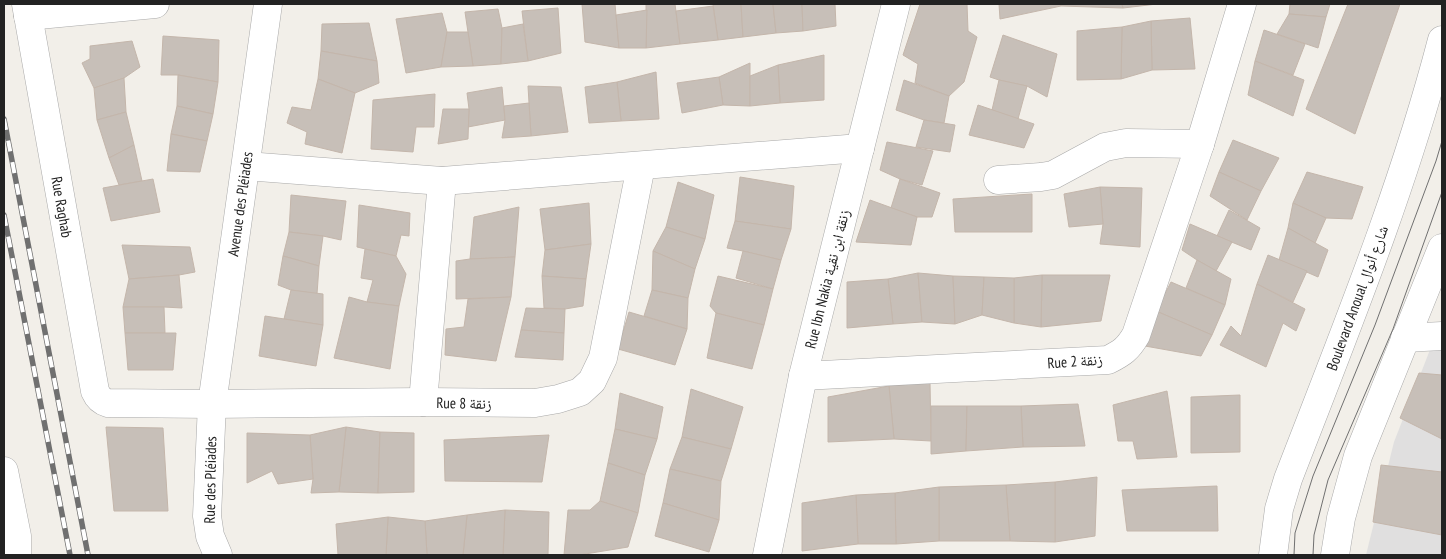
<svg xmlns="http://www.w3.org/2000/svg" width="1446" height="559" font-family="'PT Sans Narrow','Noto Naskh Arabic',sans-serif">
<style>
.residential{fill:#e0dfdf}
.building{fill:#c7bfb8;stroke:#c4b6ab}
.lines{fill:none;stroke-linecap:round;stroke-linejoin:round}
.minor-casing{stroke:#a9a9a9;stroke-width:29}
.minor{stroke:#fff;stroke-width:28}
.tram{stroke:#707070;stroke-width:1}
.rail-casing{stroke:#707070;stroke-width:5.5}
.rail{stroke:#fff;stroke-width:4;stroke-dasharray:11;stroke-linecap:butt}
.labels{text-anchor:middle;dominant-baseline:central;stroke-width:4;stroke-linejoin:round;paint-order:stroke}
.street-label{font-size:15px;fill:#222;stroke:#fff}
</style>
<rect width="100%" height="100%" fill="#f2efe9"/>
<polygon class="residential" points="1442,319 1442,555 1366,555 1394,442"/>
<g class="building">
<polygon points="582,4 615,4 619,48 585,42"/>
<polygon points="646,4 675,4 680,44 646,48"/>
<polygon points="713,4 741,4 743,37 718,40"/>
<polygon points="741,4 773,4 776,33 743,37"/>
<polygon points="773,4 802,4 803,31 776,33"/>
<polygon points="802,4 835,4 836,26 803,31"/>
<polygon points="920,4 967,4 968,31 977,37 964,82 949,96 915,83 918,64 903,55"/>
<polygon points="999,4 1060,4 1061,6 1000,19"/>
<polygon points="1060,4 1122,4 1123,8 1061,6"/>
<polygon points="1122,4 1157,4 1123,8"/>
<polygon points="1290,4 1330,4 1326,17 1289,14"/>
<polygon points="1348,4 1400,4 1355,134 1306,109"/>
<polygon points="713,6 718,40 680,44 676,11"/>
<polygon points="558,8 561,53 528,61 522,11"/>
<polygon points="498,9 502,28 501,64 473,66 465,12"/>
<polygon points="647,10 646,48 619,48 616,15"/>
<polygon points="442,13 447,32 441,67 406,73 396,19"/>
<polygon points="1289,14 1326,17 1318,48 1277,34"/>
<polygon points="1190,18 1195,69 1152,70 1151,21"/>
<polygon points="1151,21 1152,70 1121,79 1122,27"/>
<polygon points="369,23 377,61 321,51 322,24"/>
<polygon points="523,24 528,61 501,64 502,28"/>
<polygon points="1122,27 1121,79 1077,80 1077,31"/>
<polygon points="1264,30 1305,44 1293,75 1255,61"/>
<polygon points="447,32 468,32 473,66 441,67"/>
<polygon points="1003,35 1057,54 1047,97 1027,86 999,80 990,77"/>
<polygon points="163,36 219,40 218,82 178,75 161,75"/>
<polygon points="132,41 140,67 124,78 94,88 82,63 90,59 90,46"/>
<polygon points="321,51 377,61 379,83 355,93 318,79"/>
<polygon points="824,55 824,100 780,103 778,65"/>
<polygon points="1255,61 1304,80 1293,116 1248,95"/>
<polygon points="750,63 750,106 723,105 719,77"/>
<polygon points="778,65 780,103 750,106 750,76"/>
<polygon points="656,72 659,119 621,121 617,82"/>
<polygon points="178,75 218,82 213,114 177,106"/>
<polygon points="719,77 723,105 682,113 677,83"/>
<polygon points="124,78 126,112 97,120 94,88"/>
<polygon points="318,79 355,93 342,153 305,144 307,132 287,123 292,107 311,110"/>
<polygon points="904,80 949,96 944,123 924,120 896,110"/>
<polygon points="999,80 1027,86 1018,119 992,110"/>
<polygon points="617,82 621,121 589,123 585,87"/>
<polygon points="528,86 561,87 568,132 531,136"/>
<polygon points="502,87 505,120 468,127 469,109 467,93"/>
<polygon points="435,94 434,127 416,127 413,152 371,149 373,100"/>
<polygon points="529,103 531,136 502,138 505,120 504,106"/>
<polygon points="978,105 1034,124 1024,148 969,135"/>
<polygon points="177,106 213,114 207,141 171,134"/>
<polygon points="443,109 469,109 468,139 438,144"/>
<polygon points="126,112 134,145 109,158 97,120"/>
<polygon points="924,120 955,125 950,152 916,147"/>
<polygon points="171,134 207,141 200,172 167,171"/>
<polygon points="1233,140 1279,158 1261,191 1219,172"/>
<polygon points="887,142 933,151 922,185 900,179 880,170"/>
<polygon points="134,145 142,181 119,185 109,158"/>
<polygon points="1219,172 1261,191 1247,220 1210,196"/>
<polygon points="1307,172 1363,187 1352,219 1326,218 1293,203"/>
<polygon points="740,177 794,186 791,229 735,221"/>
<polygon points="153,179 160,212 111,221 103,188"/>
<polygon points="900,179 940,193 932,217 917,217 891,208"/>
<polygon points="678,182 714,195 705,239 666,227"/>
<polygon points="1100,187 1142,188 1140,247 1100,244 1103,224"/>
<polygon points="1100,187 1103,224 1069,227 1064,194"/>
<polygon points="1032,194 1032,232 955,232 953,199"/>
<polygon points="291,195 346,201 341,240 323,236 289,232"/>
<polygon points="870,200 917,217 911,245 856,242"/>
<polygon points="589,203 591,244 545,250 540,209"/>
<polygon points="1293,203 1326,218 1315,243 1288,228"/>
<polygon points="359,205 410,213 409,236 401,235 396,256 357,247"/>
<polygon points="519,207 515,257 470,259 474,217"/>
<polygon points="1229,210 1260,228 1251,250 1217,236"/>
<polygon points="735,221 791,229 781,260 743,251 727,248"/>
<polygon points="1190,224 1232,242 1216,271 1197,260 1182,250"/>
<polygon points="666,227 705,239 695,269 653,251"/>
<polygon points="1288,228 1328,250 1318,277 1279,260"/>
<polygon points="289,232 323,236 319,266 283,256"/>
<polygon points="591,244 586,279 542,276 545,250"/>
<polygon points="122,245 190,247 195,272 179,275 129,279"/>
<polygon points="365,249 396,256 406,274 399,306 367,302 373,280 361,278"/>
<polygon points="653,251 695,269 688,298 652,290"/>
<polygon points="743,251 781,260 773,289 736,278"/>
<polygon points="1268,255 1307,271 1293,302 1257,284"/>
<polygon points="283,256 319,266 317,294 291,290 278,285"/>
<polygon points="515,257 511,297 456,299 456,261 470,259"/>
<polygon points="1197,260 1231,279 1225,305 1186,288"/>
<polygon points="918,273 922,322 893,324 888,279"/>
<polygon points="918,273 953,276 955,324 922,322"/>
<polygon points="179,275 182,308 164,307 123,307 129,279"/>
<polygon points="1042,275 1110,275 1101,321 1041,327"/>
<polygon points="1042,275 1041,327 1014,323 1014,278"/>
<polygon points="542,276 586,279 583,306 565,309 544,308"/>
<polygon points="718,276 773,289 764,325 716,313 710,306"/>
<polygon points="953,276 984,277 982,315 955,324"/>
<polygon points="984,277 1014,278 1014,323 982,315"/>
<polygon points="888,279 893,324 847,328 847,282"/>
<polygon points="1171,282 1225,305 1212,335 1156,311"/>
<polygon points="1257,284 1305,309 1296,331 1283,323 1266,367 1220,345 1231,326 1241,336"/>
<polygon points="291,290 323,294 323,325 284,319"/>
<polygon points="652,290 688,298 687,329 644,316"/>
<polygon points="349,297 367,302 399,306 390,369 334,358"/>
<polygon points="511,297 496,361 445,355 446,329 464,327 468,299"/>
<polygon points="123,307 164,307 165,333 125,333"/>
<polygon points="526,308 565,309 564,333 521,330"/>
<polygon points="1156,311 1212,335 1201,356 1145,346"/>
<polygon points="629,312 687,329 675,365 618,349"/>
<polygon points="716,313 764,325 752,369 707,358"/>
<polygon points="265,316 323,325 316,366 259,356"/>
<polygon points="521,330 564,333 563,360 515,357"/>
<polygon points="125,333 176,333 173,370 128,370"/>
<polygon points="1419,373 1442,375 1442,439 1400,418"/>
<polygon points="930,382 931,441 894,439 889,386"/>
<polygon points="889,386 894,439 828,442 828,397"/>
<polygon points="691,389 743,407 731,449 682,437"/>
<polygon points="1167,391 1177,457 1137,459 1133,441 1118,441 1113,405"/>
<polygon points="620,393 663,407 657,439 615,429"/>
<polygon points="1240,395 1240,452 1191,453 1191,397"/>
<polygon points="1078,404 1085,446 1023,447 1021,406"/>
<polygon points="931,406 967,406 966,451 931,454"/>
<polygon points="967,406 1021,406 1023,447 966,451"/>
<polygon points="106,427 163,428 168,511 114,511"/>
<polygon points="346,427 380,432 378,493 339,492"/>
<polygon points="346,427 339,492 311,493 313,479 310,435"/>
<polygon points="615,429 657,439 645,475 608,463"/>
<polygon points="380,432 414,433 414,492 378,493"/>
<polygon points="247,433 310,435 313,479 278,484 272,471 247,483"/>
<polygon points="549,435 542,482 445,481 444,440"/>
<polygon points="682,437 731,449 721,481 670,469"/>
<polygon points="608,463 645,475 638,513 600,501"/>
<polygon points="1381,465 1442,472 1442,535 1373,522"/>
<polygon points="670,469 721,481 719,520 663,503"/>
<polygon points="1097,477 1095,536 1055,542 1055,482"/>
<polygon points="1055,482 1055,542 1010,541 1006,485"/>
<polygon points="1006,485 1010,541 939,541 939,487"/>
<polygon points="1217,486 1218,531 1127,531 1122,490"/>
<polygon points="939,487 939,541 896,544 895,493"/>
<polygon points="895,493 896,544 858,544 856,495"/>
<polygon points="856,495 858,544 802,551 802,503"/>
<polygon points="600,501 638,513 628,547 579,555 564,555 568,510 590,510"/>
<polygon points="663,503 719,520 709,552 655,536"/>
<polygon points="505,510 549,512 548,555 503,555"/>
<polygon points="505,510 503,555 463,555 467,515"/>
<polygon points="467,515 463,555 427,555 425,521"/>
<polygon points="388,517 425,521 427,555 386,555"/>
<polygon points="388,517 386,555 338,555 336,524"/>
</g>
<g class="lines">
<defs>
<g id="minor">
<path d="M26 4 95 391C98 398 101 401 108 403L212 404 423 402 535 403 558 399 580 392 592 381 603 358 641 166"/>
<polyline points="28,16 155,4"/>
<polyline points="246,166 442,181 860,148"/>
<polyline points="998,180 1041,177 1053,175 1105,147 1126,143 1200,144"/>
<polyline points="1405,338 1442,336"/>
<path d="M803 376 1108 360C1122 353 1128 349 1136 335L1200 144 1242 4"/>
<polyline points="423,402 442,181"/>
<polyline points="4,471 17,536 17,555"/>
<polyline points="218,555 210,536 207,516 212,404 268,4"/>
<polyline points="767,555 803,376 896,4"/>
<path d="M1273 555 1279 509 1288 479C1344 334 1403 190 1442 40"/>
<polyline points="1335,555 1341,518 1358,456 1442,248"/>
</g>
</defs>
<use href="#minor" class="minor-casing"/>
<use href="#minor" class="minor"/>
<g class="tram">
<polyline points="1294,555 1295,533 1313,476 1375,325 1436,161 1442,141"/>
<polyline points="1313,555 1314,535 1328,480 1393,329 1442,192"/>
</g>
<defs>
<g id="rail">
<polyline points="4,119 88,555"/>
<polyline points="4,215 70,555"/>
</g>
</defs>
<use href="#rail" class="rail-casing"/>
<use href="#rail" class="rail"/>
</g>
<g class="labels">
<g class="street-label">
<text transform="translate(240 204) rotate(-82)">Avenue des Pléiades</text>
<text transform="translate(62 207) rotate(80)">Rue Raghab</text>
<text transform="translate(827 279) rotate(-76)">Rue Ibn Nakia زنقة ابن نقية</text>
<text transform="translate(1357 298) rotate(-70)">Boulevard Anoual شارع أنوال</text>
<text transform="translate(1075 361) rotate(-4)">Rue 2 زنقة</text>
<text transform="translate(464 403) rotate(1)">Rue 8 زنقة</text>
<text transform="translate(210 480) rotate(-89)">Rue des Pléiades</text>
</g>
</g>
<rect width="1446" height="559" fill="none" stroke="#222222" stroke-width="10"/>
</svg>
